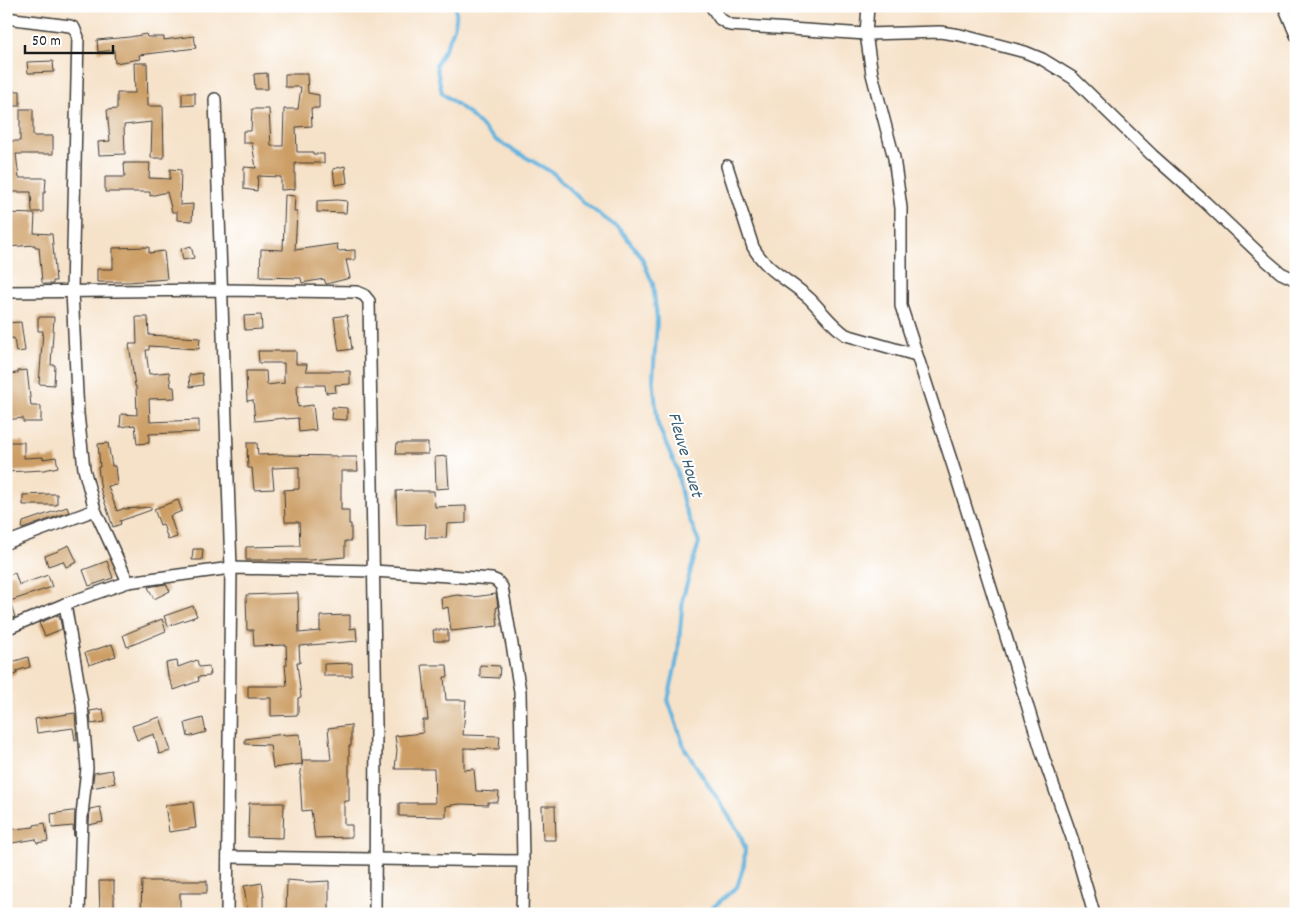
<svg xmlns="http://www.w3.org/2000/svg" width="1302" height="920" font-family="Dekko,sans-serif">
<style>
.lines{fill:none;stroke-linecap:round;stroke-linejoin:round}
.stream{stroke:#63b4de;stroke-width:4}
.building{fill:#cc9e65}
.minor-casing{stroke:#3d3a36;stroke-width:14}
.minor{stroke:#fff;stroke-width:11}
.labels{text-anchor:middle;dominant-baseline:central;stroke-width:4;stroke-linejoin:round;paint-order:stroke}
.water-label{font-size:18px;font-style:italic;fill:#3c6073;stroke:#fff}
</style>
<rect width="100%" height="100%" fill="#fff"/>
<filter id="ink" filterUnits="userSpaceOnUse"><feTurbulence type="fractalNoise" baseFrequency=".02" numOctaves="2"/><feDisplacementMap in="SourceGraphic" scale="10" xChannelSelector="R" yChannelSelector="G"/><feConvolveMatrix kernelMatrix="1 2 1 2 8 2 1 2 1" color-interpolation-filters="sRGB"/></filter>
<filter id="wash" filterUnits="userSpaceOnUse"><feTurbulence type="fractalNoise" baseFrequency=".0096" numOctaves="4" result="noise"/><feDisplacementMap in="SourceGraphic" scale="20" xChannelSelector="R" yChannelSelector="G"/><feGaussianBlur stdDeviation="1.12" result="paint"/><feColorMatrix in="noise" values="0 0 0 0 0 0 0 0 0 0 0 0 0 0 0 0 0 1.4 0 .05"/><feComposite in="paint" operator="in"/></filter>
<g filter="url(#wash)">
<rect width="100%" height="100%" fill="#f6e2c9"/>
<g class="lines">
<path class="stream" d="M455 6C461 24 444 50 436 65L442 93 468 113 496 140 553 173 584 203 621 230 642 258 653 284 657 320 653 379 658 425 676 467 684 506 699 542 683 597 678 654 668 700 685 749 739 832 745 848 744 865 737 887 705 914"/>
</g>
<g id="blocks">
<g class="building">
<polygon points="146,34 147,37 164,37 164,40 194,36 196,48 139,55 140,59 115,63 114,50 98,52 97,40 130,37"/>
<polygon points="53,61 54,72 28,73 27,62"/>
<polygon points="134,63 147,63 148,106 163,106 164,158 151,158 152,122 124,125 125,154 99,155 98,142 110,141 107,110 117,109 117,93 135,93"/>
<polygon points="267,73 268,89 255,89 254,74"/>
<polygon points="285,74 307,74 308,93 319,95 319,108 311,108 312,126 296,127 297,152 313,152 313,154 324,154 324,163 295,163 295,189 281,190 281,177 258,176 257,191 244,189 244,167 256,168 252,143 243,143 243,131 251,131 252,109 269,109 271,146 283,146 284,109 298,109 301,87 285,87"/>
<rect x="7" y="91" width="13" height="15"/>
<polygon points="182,93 195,93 195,105 182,106"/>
<polygon points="20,109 33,109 33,136 53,136 53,154 16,154 19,178 46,178 45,193 43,193 43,212 32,212 31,192 6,192 6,141 20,141"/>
<polygon points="124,163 150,163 149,178 170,179 170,169 181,170 180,205 193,204 192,221 177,220 177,212 172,212 167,192 150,196 150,192 105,192 105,177 125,177"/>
<polygon points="345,166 347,183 335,185 333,169"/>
<polygon points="285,195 295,196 294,212 297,212 295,250 337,244 338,251 355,250 355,260 346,260 350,278 326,284 324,279 302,283 301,278 260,277 261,249 283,250"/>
<polygon points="337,200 347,201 346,213 317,212 317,201"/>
<polygon points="6,213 35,214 34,233 52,234 56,281 53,281 53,284 44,284 42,282 39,247 35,247 35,245 6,247"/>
<polygon points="191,246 194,258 183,260 181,249"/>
<polygon points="149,247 149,253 164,251 167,279 129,282 97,282 97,269 113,269 113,248"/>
<polygon points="261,315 262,329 245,330 244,316"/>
<polygon points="347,315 352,349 339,351 334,317"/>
<polygon points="38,317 54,317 51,365 55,365 54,385 39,384 43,331 38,331"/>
<polygon points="136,317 148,317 149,335 200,338 199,349 149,346 149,350 146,350 149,374 169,372 171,387 174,387 175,398 149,399 150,422 199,420 199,432 149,434 149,443 137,444 135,425 120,427 121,414 137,415 136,386 135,386 129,344 137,344"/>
<polygon points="21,322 25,351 16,352 14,338 6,339 6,323"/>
<polygon points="258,351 296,351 296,364 307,364 306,371 350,371 350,384 335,385 336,392 326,393 325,385 297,385 298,407 313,405 316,430 299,432 298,418 285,419 285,418 255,421 253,400 247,401 246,371 266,371 267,385 284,383 284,363 259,363"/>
<polygon points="27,370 31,406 41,406 41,422 23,422 23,418 6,420 6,374 18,373 18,371"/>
<polygon points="202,373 203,385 190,387 189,375"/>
<polygon points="332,407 347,408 347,420 331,419"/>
<polygon points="6,442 24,442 24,458 43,457 43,459 56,457 58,467 44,470 6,472"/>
<polygon points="108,443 112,466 115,466 117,485 108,486 117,511 125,508 125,509 151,507 151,510 120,521 121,524 113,527 101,491 98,467 100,467 98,444"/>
<polygon points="247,443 257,443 258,455 283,454 283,455 337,456 337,457 357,457 358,471 341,471 341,510 349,510 349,524 351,524 351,541 345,541 345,557 311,560 246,560 246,547 300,546 299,522 285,522 284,490 299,489 299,467 272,468 274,489 254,490 252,468 248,468"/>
<polygon points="397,443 428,443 428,454 396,454"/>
<polygon points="447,456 449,488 436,489 435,457"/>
<polygon points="412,490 412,491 434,491 435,507 466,506 466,523 447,524 446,538 425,538 426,524 397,525 396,491"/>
<polygon points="48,494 57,494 57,505 23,505 23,495"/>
<polygon points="178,500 182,511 170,516 177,537 168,540 163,524 160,525 154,509"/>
<polygon points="67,507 69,512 22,529 23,522"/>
<polygon points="69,545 77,562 66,567 63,561 48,566 45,556 58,551 58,550"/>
<polygon points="193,549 203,549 202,560 192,560"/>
<polygon points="107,561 113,578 89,586 83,570"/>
<polygon points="15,573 19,585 48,575 52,587 10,601 15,617 6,621 6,576"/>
<polygon points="166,584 170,591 154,599 148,587"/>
<polygon points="298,593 299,633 320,631 320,616 350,615 350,629 356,628 357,641 299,646 300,663 297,663 301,697 298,698 298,715 271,716 271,698 248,698 248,686 287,686 285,665 287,665 286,645 254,646 253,630 247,630 246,595"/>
<polygon points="496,594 498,607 496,608 498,626 451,631 448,607 442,609 441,598 457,595 473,597"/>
<polygon points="193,606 197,616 168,626 164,616"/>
<polygon points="59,615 62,629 45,636 39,623"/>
<polygon points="162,619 166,631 127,647 123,635"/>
<polygon points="433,630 448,630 448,641 434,641"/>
<polygon points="112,644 116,656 89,665 85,653"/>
<polygon points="6,651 12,662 28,657 30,667 16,671 18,673 6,679"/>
<polygon points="197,660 199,667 209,666 210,676 198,677 199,681 174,690 168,676 166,663 177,661 178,667"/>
<polygon points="352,663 352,676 324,676 324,664"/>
<polygon points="422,665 447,665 448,677 444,677 446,700 466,700 463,735 500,736 499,749 464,748 464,770 474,769 476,791 499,792 498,802 488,802 488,805 460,804 446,806 446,817 399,816 399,803 435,803 434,769 395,769 397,750 395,736 423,733 423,720 428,720"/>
<polygon points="480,665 500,666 499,678 480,677"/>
<polygon points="103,709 105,722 91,724 90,711"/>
<polygon points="75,713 77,740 75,740 73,728 37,733 35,719"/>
<polygon points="160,717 171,751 159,754 154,734 137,740 132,726"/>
<polygon points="203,718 206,732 188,737 185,723"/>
<polygon points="351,725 351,746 349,746 349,801 344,801 344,825 352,825 352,837 315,838 311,810 302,811 300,778 303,760 331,760 328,728"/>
<polygon points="284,734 285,735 300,734 302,764 273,768 270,745 245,744 245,739"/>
<polygon points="112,770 115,783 92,788 94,773"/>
<polygon points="193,802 196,828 169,832 165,805"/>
<polygon points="249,803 284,803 283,838 248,837"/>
<polygon points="542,806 555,806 556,840 543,840"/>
<polygon points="100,807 103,822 89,825 90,809"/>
<polygon points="72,811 75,811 74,837 73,826 52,828 51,814"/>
<polygon points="45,823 48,841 37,843 36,839 6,844 6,830 34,827 34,825"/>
<polygon points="287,880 310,882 329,881 329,914 286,914"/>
<polygon points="99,881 114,881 114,914 100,914"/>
<polygon points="142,881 207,881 207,893 180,893 180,914 141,914"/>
<polygon points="262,883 264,896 263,896 263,914 248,914 244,886"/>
</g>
</g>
</g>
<g filter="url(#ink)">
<use href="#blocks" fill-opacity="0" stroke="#3d3a36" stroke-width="1"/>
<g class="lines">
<defs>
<g id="minor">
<polyline points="711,6 720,19 730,25 866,34 940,32 960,35 1025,52 1042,59 1073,78 1152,155 1205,202 1267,261 1281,273 1296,280"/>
<polyline points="868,6 866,34 872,74 894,158 898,186 901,208 901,306 954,469 1043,756 1072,838 1094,914"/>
<polyline points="1284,6 1296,35"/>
<polyline points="6,18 70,26 74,28 78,37 72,291 78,414 84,469 95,510"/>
<polyline points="215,99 231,568 227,914"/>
<path d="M727 166 753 247C766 271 791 281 810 299 822 311 831 325 846 335L916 355"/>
<polyline points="6,292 222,290 357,292 364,295 369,301 376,724 375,914"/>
<polyline points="6,543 95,510 128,582"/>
<polyline points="65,604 82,704 87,768 82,815 79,914"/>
<polyline points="6,629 65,604 128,582 231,568 374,571 492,579 497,581 502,587 520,691 523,861 522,914"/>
<polyline points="228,857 523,861"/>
</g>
</defs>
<use href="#minor" class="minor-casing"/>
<use href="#minor" class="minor"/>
</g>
</g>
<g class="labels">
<g class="water-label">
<text transform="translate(684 455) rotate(74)">Fleuve Houet</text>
</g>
</g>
<rect width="1302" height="920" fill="none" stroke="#fff" stroke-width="25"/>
<path d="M25 45v8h88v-8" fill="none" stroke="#1c1c1c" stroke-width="2.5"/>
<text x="32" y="45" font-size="15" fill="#1c1c1c" stroke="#ffffff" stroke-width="4" paint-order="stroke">50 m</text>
</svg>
